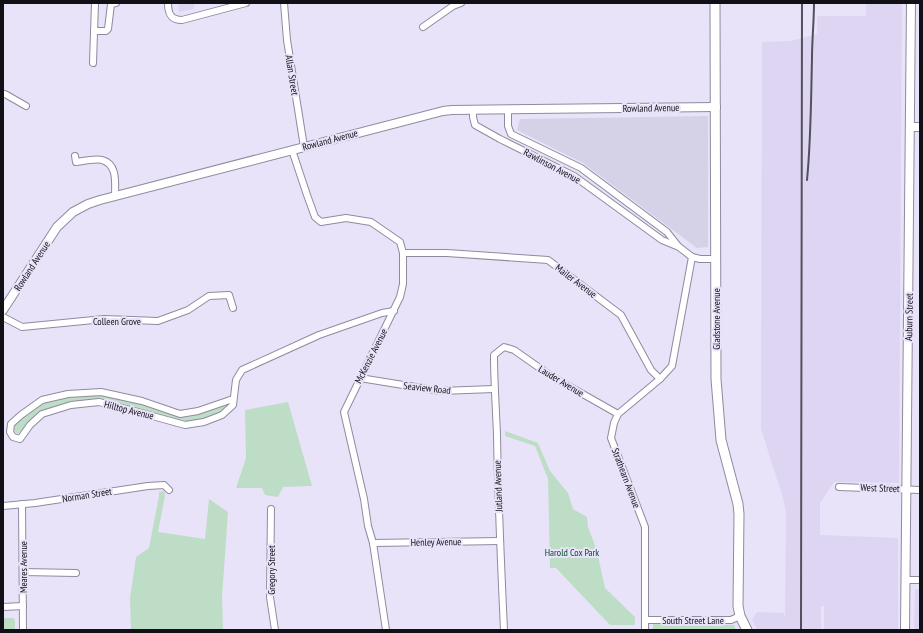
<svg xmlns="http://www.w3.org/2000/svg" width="923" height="633" font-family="'PT Sans Narrow',sans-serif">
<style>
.built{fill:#ded5f3}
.education{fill:#d5d2e7}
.green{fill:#beddc6}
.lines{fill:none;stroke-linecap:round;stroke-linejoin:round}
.minor-casing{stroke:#908a9f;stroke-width:8}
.tertiary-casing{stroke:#908a9f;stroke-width:10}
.secondary-casing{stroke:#908a9f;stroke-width:11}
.minor{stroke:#fff;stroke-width:6}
.tertiary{stroke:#fff;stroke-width:8}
.secondary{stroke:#fff;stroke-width:9}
.rail{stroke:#53505c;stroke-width:2}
.labels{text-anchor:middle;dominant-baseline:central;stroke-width:4;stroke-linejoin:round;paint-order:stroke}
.street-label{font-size:10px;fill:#121017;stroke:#e9e3fa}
.park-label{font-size:10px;fill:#034a24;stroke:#e9e3fa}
</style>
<rect width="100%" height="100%" fill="#e9e3fa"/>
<g class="built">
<polygon points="178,3 194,3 194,9 179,12"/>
<polygon points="866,3 902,3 899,483 834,482 820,503 820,535 898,538 898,630 824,630 824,606 821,606 821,630 757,630 752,620 757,612 784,613 785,618 786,512 783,498 761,429 762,42 791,41 817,34 817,16 866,16"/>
<polygon points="915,589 920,589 920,630 914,630"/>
</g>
<polygon class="education" points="708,116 708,247 697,248 583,163 517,130 520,119"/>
<g class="green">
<path d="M103 394 131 401 180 417 196 415 214 409 225 404 224 410C218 414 210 419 202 420 187 424 172 420 157 415 137 410 116 402 95 400 81 398 52 407 39 413 30 418 25 428 17 434L14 430 15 425C26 414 41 403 56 398 70 394 89 395 103 394Z"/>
<polygon points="288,402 312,486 283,487 278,497 265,495 262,488 236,488 246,458 245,410"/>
<polygon points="505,431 538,443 550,471 568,493 573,509 587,517 588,527 597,551 605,588 635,617 635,625 610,625 556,568 550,568 548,479 535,446 505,436"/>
<polygon points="164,491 165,496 158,532 205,539 209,499 228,512 222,597 223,630 131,630 130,598 136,557 149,548 159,496 159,492"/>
<polygon points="3,618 13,618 15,620 15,630 3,630"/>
<polygon points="653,624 734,625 736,630 653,630"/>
</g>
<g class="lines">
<defs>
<g id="minor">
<path d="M168 3C168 14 171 20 182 20L246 3"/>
<polyline points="284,3 287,40 304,147"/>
<polyline points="423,27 453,6 461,3"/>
<polyline points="94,31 106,31 108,29 111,4 116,3"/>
<polyline points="93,63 95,3"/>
<polyline points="3,94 5,94 26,106"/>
<polyline points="473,110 473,117 475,125 500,139 574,176 662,240 679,247 692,257 700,259 716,259"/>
<polyline points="508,110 508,126 511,134 581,168 667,232 678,246"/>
<polyline points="292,150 307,195 315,217 321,222 346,218 371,222 400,242 403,253 403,284 400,297 344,412 364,499 368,526 373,543 386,630"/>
<path d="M75 156 76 162C83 161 96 158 102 160 118 164 115 184 115 196"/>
<polyline points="403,253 447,253 548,260 621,315 651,370 660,379"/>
<polyline points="3,317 22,327 104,319 158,321 188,310 209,296 229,295 233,308"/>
<polyline points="360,378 440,391 494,389"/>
<polyline points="233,399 198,411 180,414 142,401 101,392 68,394 42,400 21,415 11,424 10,432 13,437 20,439 30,425 42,414 71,405 99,402 138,412 185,425 204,422 222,415 233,405 236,380 242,370 319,335 382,313 394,311"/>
<polyline points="839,487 920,490"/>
<polyline points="22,504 23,630"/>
<polyline points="3,506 35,503 148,486 164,485 169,490"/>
<polyline points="271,509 270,597 275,630"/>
<polyline points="373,543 500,541"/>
<polyline points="23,572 76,573"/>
<polyline points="906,580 920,580"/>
<polyline points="3,607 23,606"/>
<polyline points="645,620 731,620 740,616"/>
<path d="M504 630C501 565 498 500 497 435 496 408 494 382 494 355L504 347 514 350 551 376 618 414"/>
<polyline points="645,630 645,527 611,438 614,423 618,414 660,379 672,366 692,257"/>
</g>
<g id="tertiary">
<polyline points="910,127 920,127"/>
<polyline points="3,310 57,227 73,212 88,204 100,200 443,111 452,110 716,107"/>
<polyline points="905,630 911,3"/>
</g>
<polyline id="secondary" points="715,3 716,379 721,440 738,504 739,514 738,606 740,616 747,630"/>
</defs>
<use href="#minor" class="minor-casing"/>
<use href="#tertiary" class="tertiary-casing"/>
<use href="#secondary" class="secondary-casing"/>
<use href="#minor" class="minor"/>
<use href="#tertiary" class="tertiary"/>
<use href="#secondary" class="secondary"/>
<g class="rail">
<path d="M807 180C811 140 811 99 812 58 812 40 814 21 814 3"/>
<polyline points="801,630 802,3"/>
</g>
</g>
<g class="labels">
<g class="street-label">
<text transform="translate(292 75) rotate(81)">Allan Street</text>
<text transform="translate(651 108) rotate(-1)">Rowland Avenue</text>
<text transform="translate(330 140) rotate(-15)">Rowland Avenue</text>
<text transform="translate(552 166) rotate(28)">Rawlinson Avenue</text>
<text transform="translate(32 266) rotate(-57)">Rowland Avenue</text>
<text transform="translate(576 281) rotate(37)">Mailer Avenue</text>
<text transform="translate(909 317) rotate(-89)">Auburn Street</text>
<text transform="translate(716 319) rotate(-90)">Gladstone Avenue</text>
<text x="117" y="321">Colleen Grove</text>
<text transform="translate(371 356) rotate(-63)">McKenzie Avenue</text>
<text transform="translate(561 381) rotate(31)">Lauder Avenue</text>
<text transform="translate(427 388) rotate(6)">Seaview Road</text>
<text transform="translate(129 410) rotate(14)">Hilltop Avenue</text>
<text transform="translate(626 478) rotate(69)">Strathearn Avenue</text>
<text transform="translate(498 486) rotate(-92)">Jutland Avenue</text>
<text transform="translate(880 488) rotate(2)">West Street</text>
<text transform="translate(87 495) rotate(-9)">Norman Street</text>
<text transform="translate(436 542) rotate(-1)">Henley Avenue</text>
<text transform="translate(23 567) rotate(-90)">Meares Avenue</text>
<text transform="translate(271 570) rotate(-90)">Gregory Street</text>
<text x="693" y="620">South Street Lane</text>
</g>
<g class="park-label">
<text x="572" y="552">Harold Cox Park</text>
</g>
</g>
<rect width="923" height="633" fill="none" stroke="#121017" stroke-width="8"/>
</svg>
